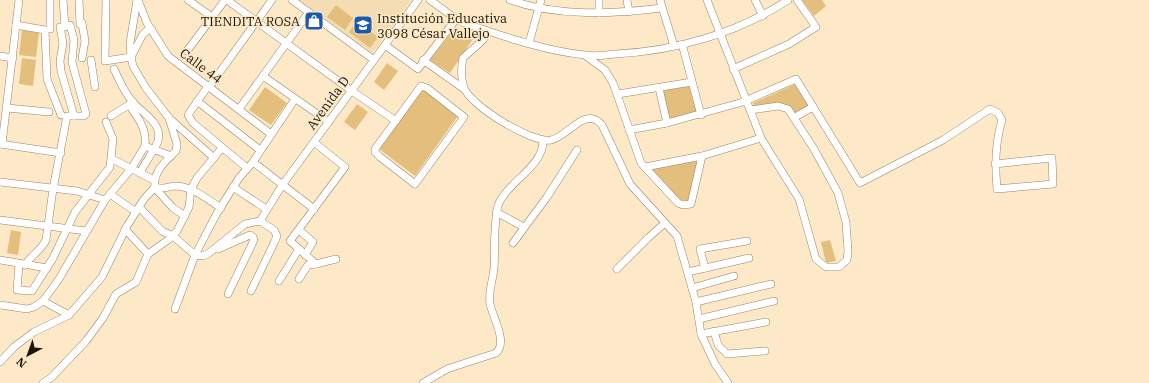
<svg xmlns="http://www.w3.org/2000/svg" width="1149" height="383" font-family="'IBM Plex Serif',serif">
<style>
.built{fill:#f4dcb3}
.green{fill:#e4be7c}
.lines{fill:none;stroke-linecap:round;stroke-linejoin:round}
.minor-casing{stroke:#978566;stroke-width:8}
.minor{stroke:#fff;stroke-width:7}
.labels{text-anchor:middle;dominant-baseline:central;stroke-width:3;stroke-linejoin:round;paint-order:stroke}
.poi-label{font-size:13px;fill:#1c1509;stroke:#fde9c7;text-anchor:start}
.street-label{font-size:13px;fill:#1c1509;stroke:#fde9c7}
</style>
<rect width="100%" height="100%" fill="#fde9c7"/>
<polygon class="built" points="299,0 411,0 375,50 371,52"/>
<g class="green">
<polygon points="802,0 822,0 826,6 814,16"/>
<polygon points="336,5 353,18 345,30 327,17"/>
<polygon points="357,21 378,37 370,48 349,32"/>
<polygon points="455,28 475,36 450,73 430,60"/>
<polygon points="22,30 39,33 36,57 19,55"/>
<polygon points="22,58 36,60 33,86 19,84"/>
<polygon points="387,63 398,71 384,90 374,82"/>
<path d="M796 84 810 106 796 115C784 97 773 104 754 107L753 103Z"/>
<polygon points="689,85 697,114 669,120 662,91"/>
<polygon points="265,87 287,103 271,125 249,110"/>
<polygon points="424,87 460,113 415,176 379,149"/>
<polygon points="357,104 368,112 355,130 344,122"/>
<polygon points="698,161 688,201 680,200 651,170 651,168"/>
<polygon points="11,230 21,232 18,255 7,253"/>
<polygon points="830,240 836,261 826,263 821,242"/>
</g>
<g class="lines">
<defs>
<g id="minor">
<polyline points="50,0 50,29"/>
<polyline points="63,0 65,27"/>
<polyline points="79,0 80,24"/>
<polyline points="106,0 105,61 131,57 130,43 137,0"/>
<polyline points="138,0 147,23 168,56 271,134"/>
<polyline points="188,0 212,17"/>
<polyline points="227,0 352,91 396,121"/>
<polyline points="292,0 374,60"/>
<path d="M430 0 456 19 464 23C503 36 544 51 585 55 595 57 606 55 615 54 676 51 738 33 788 0"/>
<path d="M510 0C558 17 612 14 662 8"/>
<polyline points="599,0 599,13"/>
<polyline points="627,0 629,12"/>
<polyline points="660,0 674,46"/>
<polyline points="707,0 761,138 799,199 816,259 826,267 839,267 847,260 848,251 846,222 838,193 814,149 788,109 778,106 751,110"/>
<polyline points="755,0 763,16"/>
<polyline points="82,23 85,41 82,58"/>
<polyline points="16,25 45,30 47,79 61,115"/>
<polyline points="60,27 63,43 60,61 61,71 74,116"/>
<path d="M488 31 483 40 463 58C461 68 461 79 464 88 471 106 531 143 551 140 568 137 585 105 602 125L630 184 677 236 696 302 701 334 715 364 728 383"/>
<polyline points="529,43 541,0"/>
<polyline points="682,44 701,115"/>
<polyline points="385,45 418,69 456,19"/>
<polyline points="187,51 225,0"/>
<polyline points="0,56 13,58"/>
<polyline points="586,56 605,70 613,83 641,163 678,203 683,205 691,204 702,156"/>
<polyline points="91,60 95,87"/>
<polyline points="423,60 464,89"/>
<path d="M114 69C119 80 124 92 132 101 141 113 163 122 158 141 154 152 145 162 140 173"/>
<polyline points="733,69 789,44 816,27 797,0"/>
<polyline points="263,76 329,122"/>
<polyline points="208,86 188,115 193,123 247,168"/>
<polygon points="421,86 427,88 464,117 415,184 380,157 375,152 375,149"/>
<polyline points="209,87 272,0"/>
<polyline points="659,88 667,123"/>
<polyline points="618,94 692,82"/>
<polyline points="197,101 260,150"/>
<path d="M129 105C138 118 147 128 145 146"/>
<polyline points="7,108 49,112"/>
<polyline points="239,109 309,12"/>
<polyline points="111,116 133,102"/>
<polyline points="795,117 813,107"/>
<polyline points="169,118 214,158"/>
<path d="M629 130 667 123 743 102 796 79 860 183 943 140 990 109 998 113 1002 120C995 144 995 165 997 189L1053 184 1052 158 995 164"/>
<polyline points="315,143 345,167 290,241 316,264 336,259"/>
<polyline points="0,144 61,153"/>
<polyline points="2,144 19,0"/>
<polyline points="112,159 154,180"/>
<polyline points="253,162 314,209"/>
<polyline points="645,167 702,156 761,138"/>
<polyline points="0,182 77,191 105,200"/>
<path d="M155 187C162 190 169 186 176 186 193 187 207 199 221 208"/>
<polyline points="233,187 266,209"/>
<polyline points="155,188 173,208 185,216"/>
<polyline points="110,194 136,212"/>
<polyline points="139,207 162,231 173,236 195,255 203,256 209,253 245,224 260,221 274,230 277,236 274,243 251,291"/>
<polyline points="496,212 524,227"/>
<polyline points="0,220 86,231"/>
<polyline points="260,221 283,184 418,0"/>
<polyline points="125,229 148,254"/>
<polyline points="299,230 313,242 305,255"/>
<polyline points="513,243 547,197 577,150"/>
<polyline points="218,249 250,235 253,237 254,240 228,294"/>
<polyline points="0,260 47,268"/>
<polyline points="19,264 17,290 32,291 53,258 75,212 110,167 113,139 106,122"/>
<path d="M25 265C31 255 41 251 46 240L53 189 67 116H84L86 114 72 62 74 40 70 25"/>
<polyline points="705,268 700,249 747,241"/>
<polyline points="617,269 648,238 665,223"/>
<polyline points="688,272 749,258"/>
<polyline points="299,279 308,265 316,264"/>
<polyline points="279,281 299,249"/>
<polyline points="692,288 734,276"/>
<polyline points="43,301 69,315"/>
<polyline points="696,302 771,284"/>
<polyline points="0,305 27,309 34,307 43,301 59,279 105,200 131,169 145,146 171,156"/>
<polyline points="175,309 195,255 217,213 239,178 253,162 295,99"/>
<polyline points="699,319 774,301"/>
<polyline points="714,331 718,345 727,354 765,351"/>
<polyline points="701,334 766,322"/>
<path d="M0 362 14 347 34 332 69 315 102 277 127 226 144 199 155 187C153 171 165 162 176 151L177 144 169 118 146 88 133 66 131 57 143 34 148 30H152"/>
<polyline points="43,383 52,377 86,341 103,318 116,294 136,282 148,254 168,240 177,231 189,207 191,189 197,178 222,148"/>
<path d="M423 383 447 369 496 353C508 342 493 318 490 304 488 291 493 281 494 268 495 256 494 243 495 231 496 221 495 210 500 201 511 180 543 166 543 141"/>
</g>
</defs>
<use href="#minor" class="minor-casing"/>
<use href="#minor" class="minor"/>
</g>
<defs>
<symbol id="shop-square" viewBox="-11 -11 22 22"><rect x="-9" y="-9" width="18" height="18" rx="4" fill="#1a5bac" stroke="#fde9c7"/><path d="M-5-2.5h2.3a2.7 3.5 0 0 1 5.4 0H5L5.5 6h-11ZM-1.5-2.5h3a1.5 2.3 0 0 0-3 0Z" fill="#fff"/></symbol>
<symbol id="school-square" viewBox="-11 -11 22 22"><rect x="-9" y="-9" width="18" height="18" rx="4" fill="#1a5bac" stroke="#fde9c7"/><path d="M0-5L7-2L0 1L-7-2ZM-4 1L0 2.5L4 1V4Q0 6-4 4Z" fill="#fff"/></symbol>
</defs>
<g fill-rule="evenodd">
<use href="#shop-square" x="303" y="10" width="22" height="22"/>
<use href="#school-square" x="352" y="14" width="22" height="22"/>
</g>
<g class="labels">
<g class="poi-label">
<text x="377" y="18">Institución Educativa<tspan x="377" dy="15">3098 César Vallejo</tspan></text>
<text x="300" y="21" text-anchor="end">TIENDITA ROSA</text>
</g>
<g class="street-label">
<text transform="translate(201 66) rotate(37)">Calle 44</text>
<text transform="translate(328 103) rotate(-54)">Avenida D</text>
</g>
</g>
<g transform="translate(28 355) rotate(221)" stroke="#fde9c7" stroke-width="3" paint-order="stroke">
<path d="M0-3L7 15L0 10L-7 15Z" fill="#1c1509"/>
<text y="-6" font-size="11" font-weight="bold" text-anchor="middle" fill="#1c1509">N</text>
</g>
</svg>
